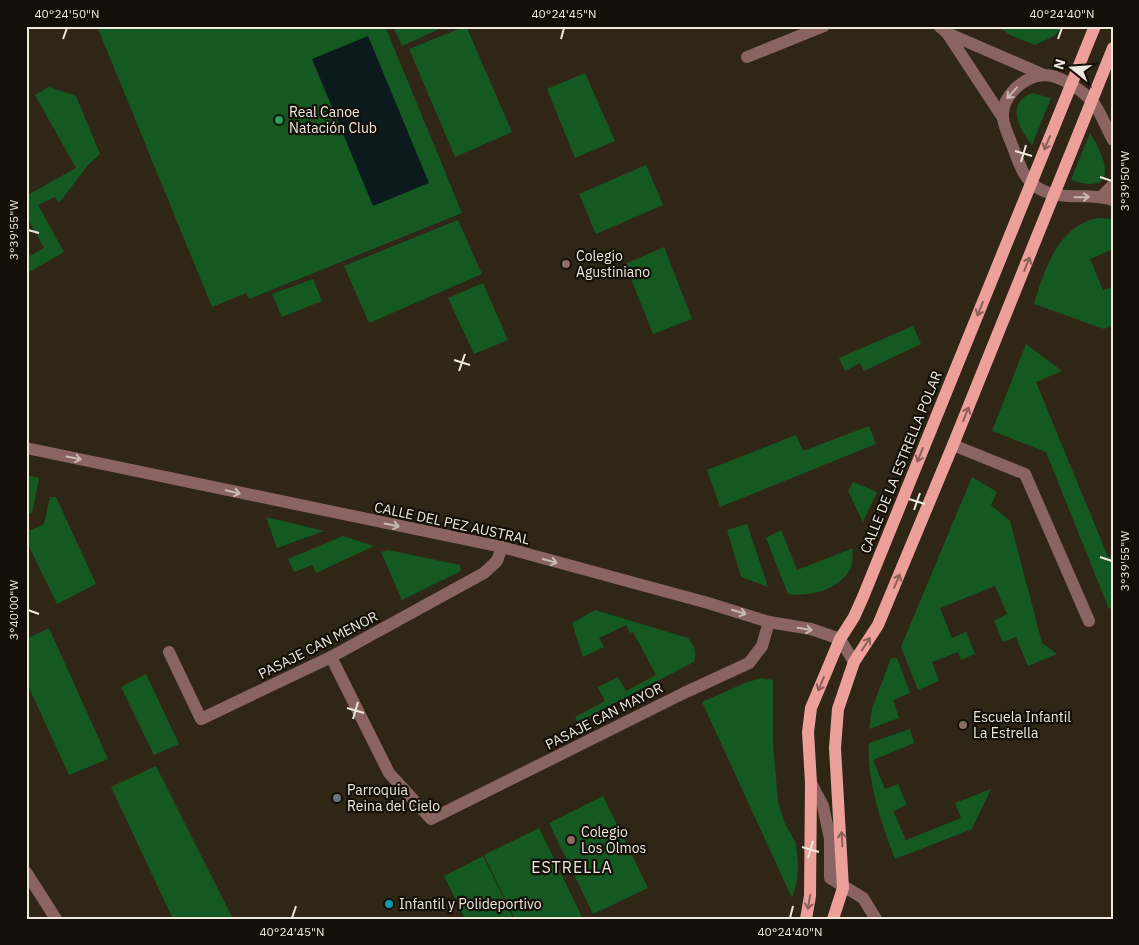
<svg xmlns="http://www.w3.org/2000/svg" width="1139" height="945" font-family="'IBM Plex Sans',sans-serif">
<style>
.garden{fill:#155922}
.water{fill:#0b1b1d}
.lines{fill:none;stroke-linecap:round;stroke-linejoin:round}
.minor{stroke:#8a6461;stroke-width:12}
.major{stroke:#eda099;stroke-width:12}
.oneway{stroke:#cbbab2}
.oneway2{stroke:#8b5f58}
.ticks{fill:none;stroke:#eee8dd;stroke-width:2}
.leisure-dot{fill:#2e9e5b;stroke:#141009;stroke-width:2}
.education-dot{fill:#8d6e63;stroke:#141009;stroke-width:2}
.worship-dot{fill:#6b7280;stroke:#141009;stroke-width:2}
.culture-dot{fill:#0f9aa8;stroke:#141009;stroke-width:2}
.labels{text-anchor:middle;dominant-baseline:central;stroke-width:4.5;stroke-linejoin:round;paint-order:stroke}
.poi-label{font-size:14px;fill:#eee8dd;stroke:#141009;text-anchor:start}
.street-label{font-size:14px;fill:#eee8dd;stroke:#141009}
.quarter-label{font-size:16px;letter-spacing:1px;fill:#eee8dd;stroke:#141009}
.neatline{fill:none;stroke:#eee8dd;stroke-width:2}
.ticks-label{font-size:12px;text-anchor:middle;fill:#eee8dd}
</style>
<rect width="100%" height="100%" fill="#302616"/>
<g class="garden">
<polygon points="97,26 385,26 462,213 249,299 246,293 212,307"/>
<polygon points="393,26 446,26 402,46"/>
<polygon points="466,26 512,132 455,157 409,49"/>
<polygon points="997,26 1064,26 1054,36 1035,45 1010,35"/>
<polygon points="585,73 615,141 575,158 547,89"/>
<polygon points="49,87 76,96 100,154 88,165 59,203 55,197 38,205 64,252 26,274 26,258 44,248 26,216 26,196 76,168 35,95"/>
<path d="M1032 93 1051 98 1032 145C1019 128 1005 104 1032 93Z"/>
<path d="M1090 133C1107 160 1119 196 1071 180Z"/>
<polygon points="646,165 663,205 596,234 579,194"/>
<path d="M1099 218 1113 219V249L1090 259 1103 290 1113 287V325L1104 329 1034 304C1044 270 1059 224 1099 218Z"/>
<polygon points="458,220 482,274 369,323 344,266"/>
<polygon points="664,247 692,319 653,334 625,264"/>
<polygon points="313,279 322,301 282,317 272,294"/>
<polygon points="483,283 508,340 474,354 448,298"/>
<polygon points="913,326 921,344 864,371 860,363 845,371 839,358"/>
<polygon points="1026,344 1062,371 1036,382 1108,557 1113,556 1113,607 1109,609 1046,452 992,431"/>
<polygon points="869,426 876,444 720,507 707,470 796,435 803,451"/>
<polygon points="26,475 39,478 32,513 26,515"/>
<polygon points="972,477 997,492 991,505 1010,521 1042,643 1057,654 1028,666 1016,637 1003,642 994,621 1007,614 995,586 940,608 952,638 966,632 975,654 961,660 958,652 932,662 939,681 918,690 901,647"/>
<polygon points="853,482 877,492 863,522 848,491"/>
<polygon points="50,497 56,497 96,584 57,604 26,540 26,532 44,524"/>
<polygon points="266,517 324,531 277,548"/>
<polygon points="747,524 768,587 741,577 727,530"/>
<path d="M781 530 797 570 853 548C852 554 853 563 851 568 839 590 810 597 788 594L766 538Z"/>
<polygon points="343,536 374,546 316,573 312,565 294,572 288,559"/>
<polygon points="388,550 460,565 461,571 402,600 381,552"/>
<path d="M595 610 688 638C695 647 697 651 694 662L578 722 575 717 605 701 598 687 618 677 626 691 656 675 633 632 630 633 626 625 599 638 604 647 583 657 572 623Z"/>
<polygon points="49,628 108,759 69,775 26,681 26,639"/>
<polygon points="891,658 897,658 910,693 893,700 899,718 869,729 872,709"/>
<polygon points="146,674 179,744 154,755 121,687"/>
<polygon points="761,678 773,680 773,742 778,802 785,824 796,843 798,864 797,881 792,898 702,702 745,683"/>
<path d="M910 729 914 743 873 760 885 789 898 784 907 805 893 811 906 840 961 818 955 803 991 789 972 829 895 859C881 822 867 783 869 743Z"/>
<polygon points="156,766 233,919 173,919 111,787"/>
<polygon points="603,796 648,888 593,914 549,823"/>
<polygon points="539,828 583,919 515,919 484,855"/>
<polygon points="483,856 514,919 465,919 444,876"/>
</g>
<polygon class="water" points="368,36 429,183 373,206 312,59"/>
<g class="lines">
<g class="minor">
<polyline points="939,26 947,33 1003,118"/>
<polyline points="947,33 1044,75"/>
<polyline points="747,57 824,26"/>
<path d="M1113 140C1106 128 1100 109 1091 100 1080 89 1060 75 1044 75 1024 76 1001 96 1003 118 1004 128 1011 141 1014 150 1020 166 1024 179 1038 188 1062 202 1089 192 1113 200"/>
<polyline points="1102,196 1113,185"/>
<polyline points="953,445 1025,474 1089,621"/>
<polyline points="26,448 502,547 708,603 769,622 811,629 840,639 854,662"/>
<polyline points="169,652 201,719 331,657 484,573 497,561 502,547"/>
<polyline points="331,657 389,773 431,819 684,693 749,663 762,646 769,622"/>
<polyline points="811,783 823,806 830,839 830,878 863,898 876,919"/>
<polyline points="26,872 56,919"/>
</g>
<g class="major">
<polyline points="806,919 810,896 811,783 808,732 811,708 840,639 854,617 863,597 1095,26"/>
<polyline points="833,919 843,888 835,748 838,709 854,662 878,625 953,445 1113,48"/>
</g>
</g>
<defs><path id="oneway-shaft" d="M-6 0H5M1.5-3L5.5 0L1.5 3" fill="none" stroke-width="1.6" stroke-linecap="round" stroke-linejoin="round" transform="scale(1.25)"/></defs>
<g class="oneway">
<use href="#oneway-shaft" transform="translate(1012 93) rotate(132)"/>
<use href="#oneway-shaft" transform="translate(1082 197) rotate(-1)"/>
<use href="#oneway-shaft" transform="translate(74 458) rotate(11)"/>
<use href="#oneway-shaft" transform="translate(233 492) rotate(13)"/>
<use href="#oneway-shaft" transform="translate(392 525) rotate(11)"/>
<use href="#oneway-shaft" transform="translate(550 561) rotate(15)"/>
<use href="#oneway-shaft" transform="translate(739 612) rotate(17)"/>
<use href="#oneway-shaft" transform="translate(805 629) rotate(10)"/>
</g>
<g class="oneway2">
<use href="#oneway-shaft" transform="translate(1047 143) rotate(113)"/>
<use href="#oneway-shaft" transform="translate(1027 264) rotate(-68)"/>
<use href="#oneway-shaft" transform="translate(980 309) rotate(112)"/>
<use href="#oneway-shaft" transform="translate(966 414) rotate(-68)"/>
<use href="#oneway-shaft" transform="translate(920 455) rotate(112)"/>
<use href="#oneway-shaft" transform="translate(897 581) rotate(-67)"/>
<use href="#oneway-shaft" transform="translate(866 644) rotate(-57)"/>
<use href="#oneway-shaft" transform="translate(821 684) rotate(113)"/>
<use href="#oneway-shaft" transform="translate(842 839) rotate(-93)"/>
<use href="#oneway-shaft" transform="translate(809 902) rotate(100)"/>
</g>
<path class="ticks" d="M63 39 67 28M561 39 564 28M1058 39 1062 28M1015 151 1032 156M1021 162 1026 145M1100 177 1112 181M28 230 39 233M454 360 470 365M459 371 465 354M909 499 925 504M914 510 920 493M1100 557 1112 561M28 610 39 614M347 708 364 713M353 719 358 702M802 847 819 852M808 858 813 841M292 918 296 906M790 918 793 906"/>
<circle class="leisure-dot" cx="279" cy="120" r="5"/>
<g class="education-dot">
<circle cx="566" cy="264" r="5"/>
<circle cx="963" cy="725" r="5"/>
<circle cx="571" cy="840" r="5"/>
</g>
<circle class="worship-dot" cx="337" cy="798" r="5"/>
<circle class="culture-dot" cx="389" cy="904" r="5"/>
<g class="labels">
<g class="poi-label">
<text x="289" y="112">Real Canoe<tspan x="289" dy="16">Natación Club</tspan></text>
<text x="576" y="256">Colegio<tspan x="576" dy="16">Agustiniano</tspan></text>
<text x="973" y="717">Escuela Infantil<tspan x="973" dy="16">La Estrella</tspan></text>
<text x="347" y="790">Parroquia<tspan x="347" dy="16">Reina del Cielo</tspan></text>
<text x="581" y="832">Colegio<tspan x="581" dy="16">Los Olmos</tspan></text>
<text x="399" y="904">Infantil y Polideportivo</text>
</g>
<g class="street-label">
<text transform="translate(901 462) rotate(-68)">CALLE DE LA ESTRELLA POLAR</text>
<text transform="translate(452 523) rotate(12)">CALLE DEL PEZ AUSTRAL</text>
<text transform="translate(318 645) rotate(-27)">PASAJE CAN MENOR</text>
<text transform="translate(604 716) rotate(-27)">PASAJE CAN MAYOR</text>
</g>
<g class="quarter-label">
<text x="572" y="867">ESTRELLA</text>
</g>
</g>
<rect width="1139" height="945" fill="none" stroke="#141009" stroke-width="55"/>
<g transform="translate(1072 68) rotate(287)" stroke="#141009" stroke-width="4" paint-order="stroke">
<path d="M0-4L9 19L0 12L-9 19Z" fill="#eee8dd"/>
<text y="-8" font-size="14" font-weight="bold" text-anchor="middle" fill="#eee8dd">N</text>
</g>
<rect x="28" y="28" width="1084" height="890" class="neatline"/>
<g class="ticks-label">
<text x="67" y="18">40°24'50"N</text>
<text x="564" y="18">40°24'45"N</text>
<text x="1062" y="18">40°24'40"N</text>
<text transform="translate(1125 181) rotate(-90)" y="4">3°39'50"W</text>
<text transform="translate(14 230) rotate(-90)" y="4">3°39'55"W</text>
<text transform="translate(1125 561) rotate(-90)" y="4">3°39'55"W</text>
<text transform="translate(14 610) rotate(-90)" y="4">3°40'00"W</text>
<text x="292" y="936">40°24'45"N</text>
<text x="790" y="936">40°24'40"N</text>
</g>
</svg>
